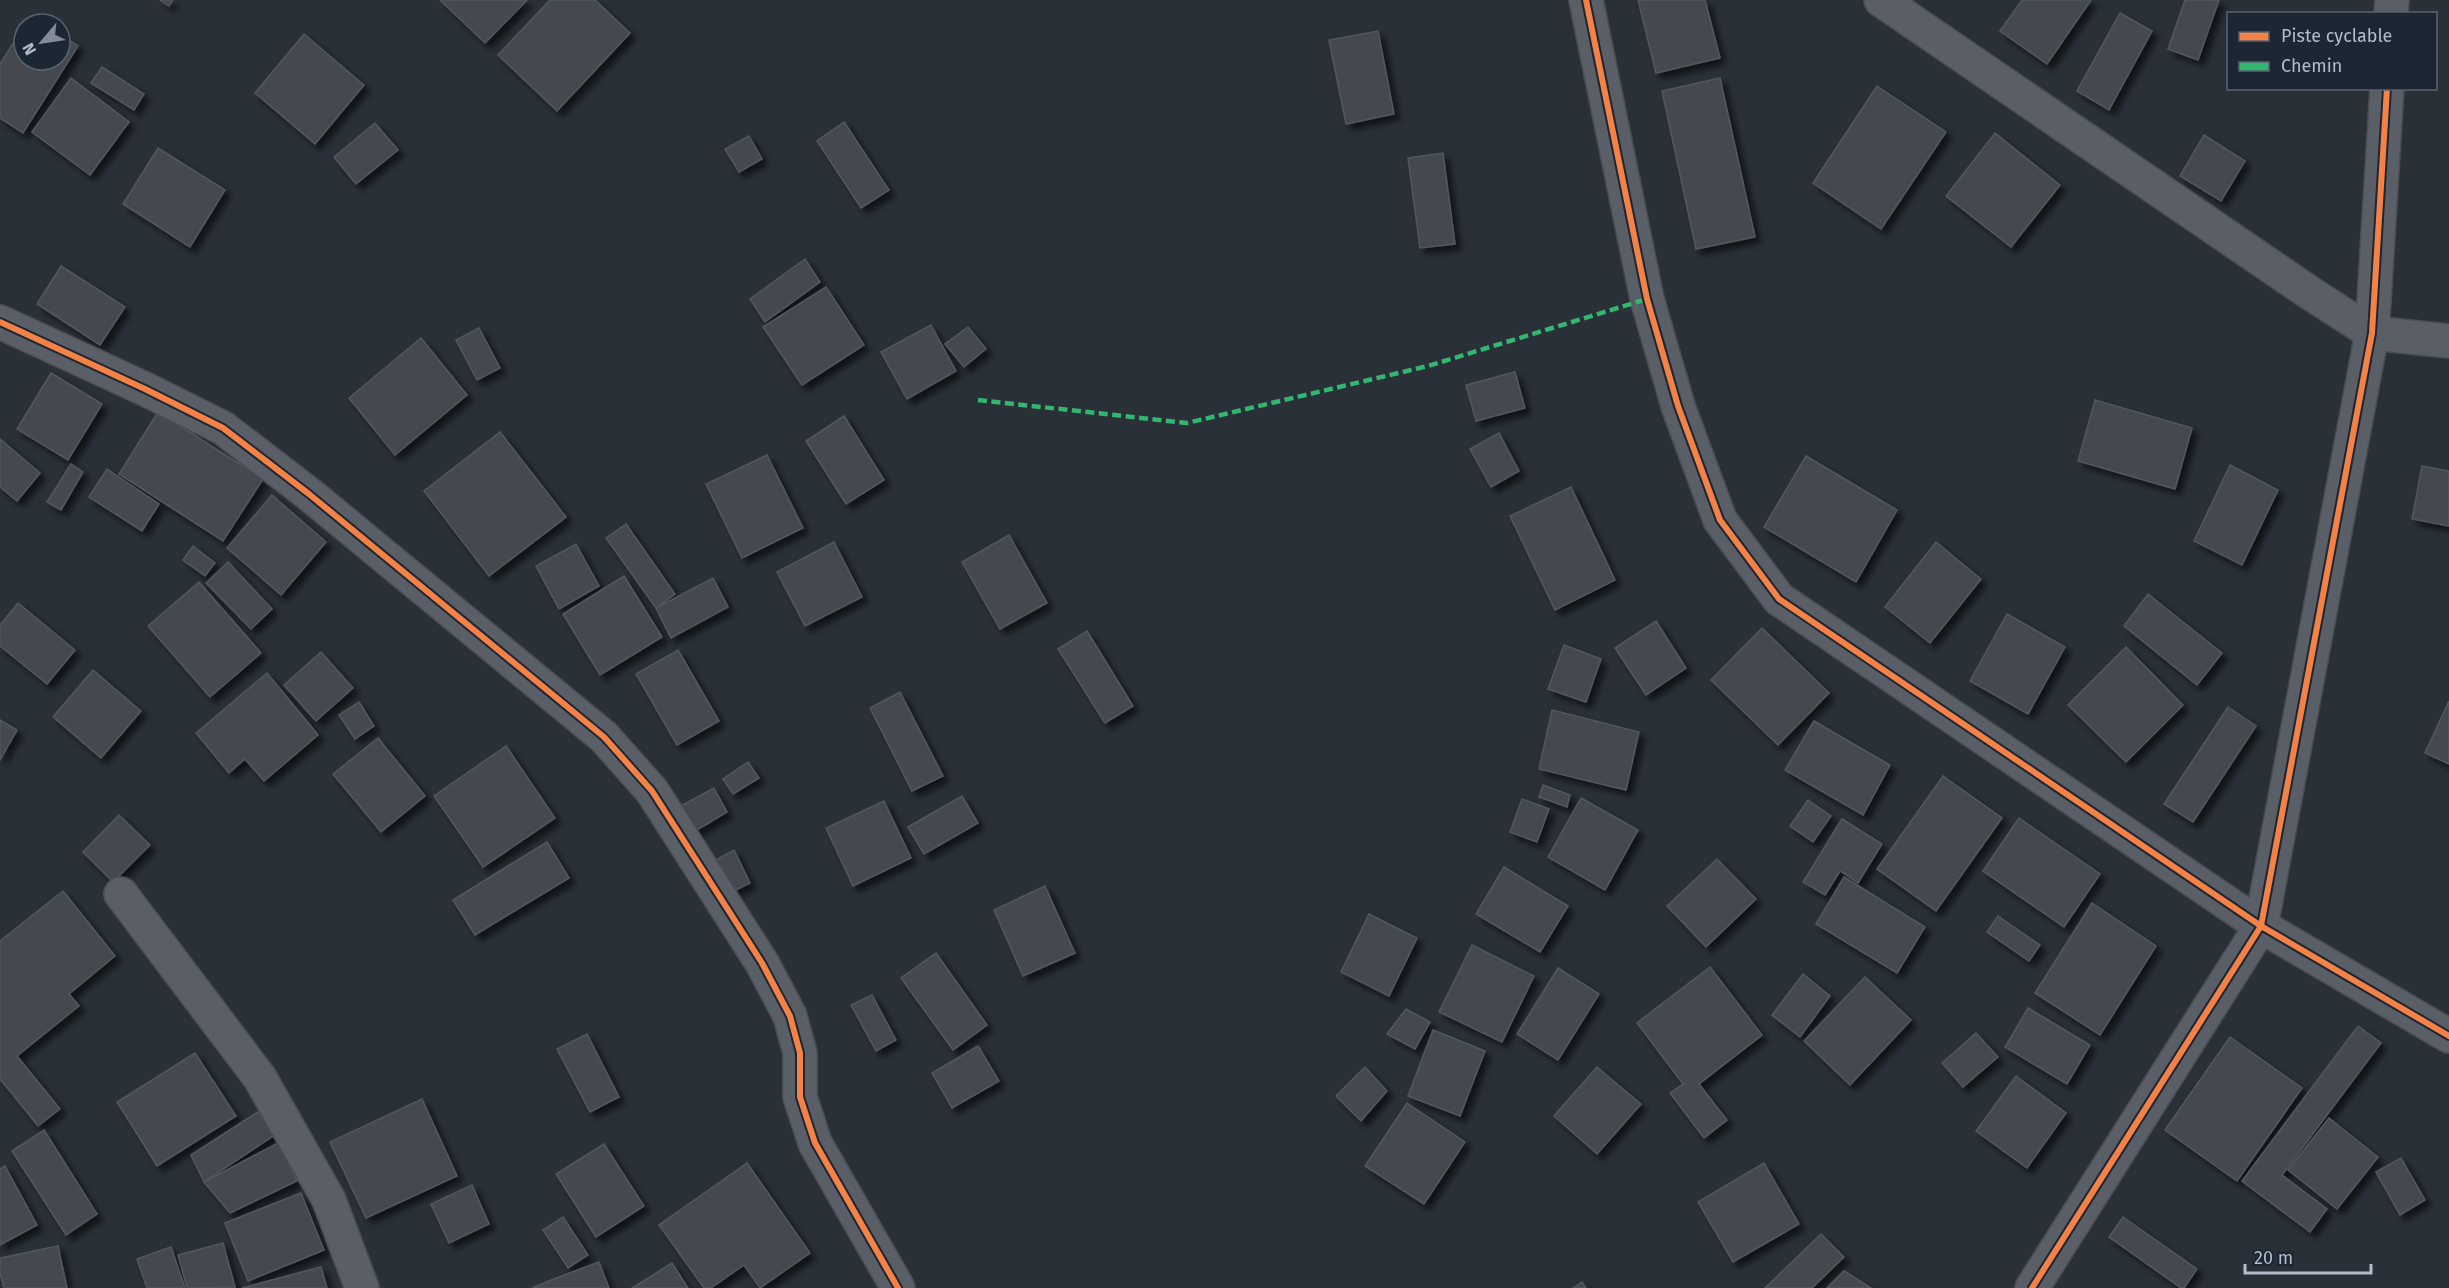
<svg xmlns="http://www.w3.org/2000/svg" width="2449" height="1288" font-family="'Fira Sans',sans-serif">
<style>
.building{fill:#444950;stroke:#52575f;stroke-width:1.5;filter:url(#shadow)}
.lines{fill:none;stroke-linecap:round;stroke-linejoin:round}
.minor-casing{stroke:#484c53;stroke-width:36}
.minor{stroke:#5a5e66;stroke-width:33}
.quiet{stroke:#33b770;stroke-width:4.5;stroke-dasharray:9 4.5;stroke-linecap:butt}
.cycleway-casing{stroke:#1d2633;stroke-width:10}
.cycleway{stroke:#f48246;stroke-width:6}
</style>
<defs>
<filter id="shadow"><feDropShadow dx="5.5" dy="5.5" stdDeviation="3" flood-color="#0009"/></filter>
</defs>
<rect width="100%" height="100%" fill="#2a3038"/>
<g class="building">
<polygon points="160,0 173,0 169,6"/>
<polygon points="440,0 527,0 485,43"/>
<polygon points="550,0 595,0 630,33 557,111 498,55"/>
<polygon points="1638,0 1705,0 1720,58 1656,73"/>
<polygon points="2022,0 2091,0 2047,64 2000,31"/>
<polygon points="2185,0 2219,0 2198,60 2168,49"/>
<polygon points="2120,13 2152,31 2109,110 2077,91"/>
<polygon points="31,16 44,24 26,24"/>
<polygon points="24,26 24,60 60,60 60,34 78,46 23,133 0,118 0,64"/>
<polygon points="1378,31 1394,114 1346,124 1329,40"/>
<polygon points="304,34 364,85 315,144 255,93"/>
<polygon points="102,67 144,94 134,110 91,83"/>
<polygon points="71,78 129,122 90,175 32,132"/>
<polygon points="1720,78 1755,237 1696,249 1662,91"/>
<polygon points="1877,86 1946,132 1881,229 1813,183"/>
<polygon points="844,122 889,190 861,208 817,141"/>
<polygon points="375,123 398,150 356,184 334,157"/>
<polygon points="1995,133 2060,185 2011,247 1946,196"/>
<polygon points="2204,135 2245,161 2221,201 2180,176"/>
<polygon points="749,136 762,159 739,172 725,149"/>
<polygon points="158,148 225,190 190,247 123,204"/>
<polygon points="1443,153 1455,244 1420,248 1408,158"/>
<polygon points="805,259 820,282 765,322 750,299"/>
<polygon points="61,266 125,307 100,345 37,304"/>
<polygon points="826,287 864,345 802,385 763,327"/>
<polygon points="931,325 956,371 907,399 881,352"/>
<polygon points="968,327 986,349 964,367 945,344"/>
<polygon points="479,328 500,368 477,380 456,340"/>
<polygon points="421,338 467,395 395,455 349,398"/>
<polygon points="1515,372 1525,408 1476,421 1466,385"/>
<polygon points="51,373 102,404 68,460 17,429"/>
<polygon points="2095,400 2192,428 2175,489 2078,461"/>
<polygon points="158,412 263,479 223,541 119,474"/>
<polygon points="844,416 884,480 846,504 806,441"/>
<polygon points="500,432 566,517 489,576 424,491"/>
<polygon points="1499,433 1519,471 1491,487 1470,449"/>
<polygon points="0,439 40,473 17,501 0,487"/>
<polygon points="767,455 803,528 742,558 706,484"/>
<polygon points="1806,456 1897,510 1856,582 1764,527"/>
<polygon points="71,464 83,472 61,510 47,502"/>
<polygon points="2230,465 2278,490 2242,565 2194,541"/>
<polygon points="2422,466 2449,471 2449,526 2412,519"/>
<polygon points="107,469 159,504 142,531 89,497"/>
<polygon points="1571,487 1615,580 1555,610 1510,516"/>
<polygon points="272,495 326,542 281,595 227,548"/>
<polygon points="626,524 675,594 656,608 606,538"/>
<polygon points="1009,535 1047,603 1000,629 962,562"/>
<polygon points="834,542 862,597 805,626 777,572"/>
<polygon points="1936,542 1981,579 1930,643 1885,607"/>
<polygon points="576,544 599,586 559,609 536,566"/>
<polygon points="193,546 215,563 205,576 183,560"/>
<polygon points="228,562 272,609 251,629 206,583"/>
<polygon points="624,576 662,637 600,675 563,614"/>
<polygon points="713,578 728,607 671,638 656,608"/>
<polygon points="199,582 261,653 210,697 148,626"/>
<polygon points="2148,594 2222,653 2197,685 2124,626"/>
<polygon points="18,603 75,650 47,684 0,646 0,625"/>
<polygon points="2007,614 2065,647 2028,714 1970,681"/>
<polygon points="1656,621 1686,668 1646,695 1615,648"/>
<polygon points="1762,628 1829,693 1778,745 1711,680"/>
<polygon points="1087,631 1133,706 1105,723 1058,649"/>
<polygon points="1564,645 1601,659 1586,702 1548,689"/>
<polygon points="2126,647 2183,705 2126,762 2068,705"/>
<polygon points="678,650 719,721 677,745 636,674"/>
<polygon points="321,652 353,688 316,721 284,685"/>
<polygon points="93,670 141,711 101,758 53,717"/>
<polygon points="267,673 318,735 264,781 245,759 229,773 196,733"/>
<polygon points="900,692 943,776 912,791 870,708"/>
<polygon points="2449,701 2449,764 2425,753"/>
<polygon points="359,702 374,726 355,739 339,715"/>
<polygon points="2228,707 2256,726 2193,822 2164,804"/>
<polygon points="1552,710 1639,732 1626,790 1539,769"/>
<polygon points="0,720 17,730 0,760"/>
<polygon points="1814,721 1890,765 1863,815 1785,770"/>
<polygon points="378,738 425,796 381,832 333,774"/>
<polygon points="506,746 555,818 483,867 434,796"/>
<polygon points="748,762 759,778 733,794 723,779"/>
<polygon points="1943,776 2002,818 1936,911 1877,869"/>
<polygon points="1543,785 1570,795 1567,807 1539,797"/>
<polygon points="714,788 727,812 692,833 677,808"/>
<polygon points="962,796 978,823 924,854 908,827"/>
<polygon points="1581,798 1638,830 1605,890 1548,857"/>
<polygon points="1522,799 1549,809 1537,842 1510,832"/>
<polygon points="1808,800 1831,816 1813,842 1790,826"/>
<polygon points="884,801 911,858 853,886 826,828"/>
<polygon points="119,815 150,845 113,882 83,852"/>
<polygon points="2019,818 2100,874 2064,927 1983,871"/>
<polygon points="1842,819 1882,844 1858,883 1840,871 1825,895 1803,882"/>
<polygon points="547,842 569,878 475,935 453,900"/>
<polygon points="734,850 750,883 732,892 716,860"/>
<polygon points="1717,859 1756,899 1706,947 1667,906"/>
<polygon points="1504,867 1568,906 1540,952 1476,914"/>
<polygon points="1844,877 1925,927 1897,973 1816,924"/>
<polygon points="1045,886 1075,953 1023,976 994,910"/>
<polygon points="63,891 115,956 69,994 79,1006 17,1056 60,1109 38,1126 0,1079 0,941"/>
<polygon points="2092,903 2156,946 2100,1035 2035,993"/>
<polygon points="1369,914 1417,938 1389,996 1341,972"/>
<polygon points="1998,916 2040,945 2029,961 1987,932"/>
<polygon points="1472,945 1534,976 1502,1042 1439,1012"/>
<polygon points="936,953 987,1025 953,1050 901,978"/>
<polygon points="1710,967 1762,1035 1699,1084 1727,1120 1704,1138 1670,1093 1683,1084 1637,1023"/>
<polygon points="1558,968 1599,994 1558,1060 1517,1034"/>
<polygon points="1803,974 1830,996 1800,1037 1772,1015"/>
<polygon points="1865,977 1911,1020 1850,1085 1804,1041"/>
<polygon points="872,995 896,1040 876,1051 851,1005"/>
<polygon points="2028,1008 2090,1045 2067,1084 2005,1047"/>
<polygon points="1406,1009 1430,1022 1415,1049 1387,1034"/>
<polygon points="2358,1026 2381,1043 2282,1175 2327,1209 2310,1232 2242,1181"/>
<polygon points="1433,1030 1485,1051 1460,1116 1408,1096"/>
<polygon points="1976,1033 1998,1057 1963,1087 1942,1063"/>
<polygon points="587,1034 619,1097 590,1112 557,1049"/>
<polygon points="2230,1037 2302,1088 2237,1181 2165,1130"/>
<polygon points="978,1046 999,1081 952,1108 932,1073"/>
<polygon points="195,1053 236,1116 157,1166 117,1102"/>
<polygon points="1365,1067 1387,1091 1361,1121 1336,1096"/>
<polygon points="1597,1067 1641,1104 1597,1154 1554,1116"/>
<polygon points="2016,1076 2066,1113 2027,1168 1976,1131"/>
<polygon points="422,1099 457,1176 366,1218 330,1142"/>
<polygon points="1407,1103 1465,1142 1424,1204 1365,1166"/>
<polygon points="261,1110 276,1134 204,1182 191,1155"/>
<polygon points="2329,1118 2378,1157 2337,1209 2288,1170"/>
<polygon points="44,1130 97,1214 66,1235 12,1151"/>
<polygon points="278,1143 297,1181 230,1213 204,1182"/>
<polygon points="604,1144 644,1206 596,1237 556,1174"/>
<polygon points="2401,1158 2425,1200 2400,1215 2376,1172"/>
<polygon points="747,1163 810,1253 760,1288 744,1265 711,1288 704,1288 659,1225"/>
<polygon points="1764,1163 1799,1224 1733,1262 1698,1202"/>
<polygon points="5,1166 37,1225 0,1245 0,1169"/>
<polygon points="472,1185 489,1224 449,1243 431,1204"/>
<polygon points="301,1193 324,1250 248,1281 225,1223"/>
<polygon points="563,1217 588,1255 568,1268 543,1230"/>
<polygon points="2123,1217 2197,1269 2184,1288 2181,1288 2109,1237"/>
<polygon points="1821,1234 1844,1257 1812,1288 1765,1288"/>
<polygon points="223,1243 235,1287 187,1288 178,1255"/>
<polygon points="58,1246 67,1288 4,1288 0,1273 0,1258"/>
<polygon points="171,1247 185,1288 147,1288 137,1259"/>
<polygon points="599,1262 609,1288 532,1288 559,1277"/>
<polygon points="672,1263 688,1288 632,1288"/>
<polygon points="321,1267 327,1288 242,1288"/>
<polygon points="1844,1271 1871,1288 1827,1288"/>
<polygon points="1582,1282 1586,1288 1573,1288"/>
</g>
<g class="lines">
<defs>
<g id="minor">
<polyline points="1586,0 1647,299 1678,406 1720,520 1779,599 2261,926 2449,1036"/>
<polyline points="1881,0 2307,291 2372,333 2449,341"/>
<polyline points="2391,14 2392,0"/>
<polyline points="0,322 145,389 223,428 309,494 604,737 652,791 762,963 790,1016 800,1053 800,1097 815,1143 898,1288"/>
<polyline points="121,894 260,1078 329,1200 362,1288"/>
<polyline points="2032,1288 2261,926 2372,333 2387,88"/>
</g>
</defs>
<use href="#minor" class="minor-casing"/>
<use href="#minor" class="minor"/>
<polyline class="quiet" points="978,400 1187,423 1428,366 1647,299"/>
<defs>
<g id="cycleway">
<polyline points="1586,0 1647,299 1678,406 1720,520 1779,599 2261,926 2449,1036"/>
<polyline points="0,322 145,389 223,428 309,494 604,737 652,791 762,963 790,1016 800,1053 800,1097 815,1143 898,1288"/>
<polyline points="2032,1288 2261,926 2372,333 2387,88"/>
</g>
</defs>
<use href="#cycleway" class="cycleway-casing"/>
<use href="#cycleway" class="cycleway"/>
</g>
<rect x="2227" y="12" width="210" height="78" fill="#1d2633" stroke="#59626f" stroke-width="1.5"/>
<rect x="2239" y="32" width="30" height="9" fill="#f48246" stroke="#59626f" stroke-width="1.5"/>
<text x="2281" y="42" font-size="18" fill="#b4bcc9">Piste cyclable</text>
<rect x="2239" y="62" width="30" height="9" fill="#33b770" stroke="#59626f" stroke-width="1.5"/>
<text x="2281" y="72" font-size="18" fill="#b4bcc9">Chemin</text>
<g transform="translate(42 42) rotate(241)"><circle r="28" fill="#1d2633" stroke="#59626f" stroke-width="1.5"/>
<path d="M0-4.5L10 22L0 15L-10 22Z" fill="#848b96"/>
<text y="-9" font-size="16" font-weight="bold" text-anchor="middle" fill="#b4bcc9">N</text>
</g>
<path d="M2245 1264v9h126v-9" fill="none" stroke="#b4bcc9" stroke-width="3"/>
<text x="2254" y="1264" font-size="18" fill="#b4bcc9" stroke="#1d2633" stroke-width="4.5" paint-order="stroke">20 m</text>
</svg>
